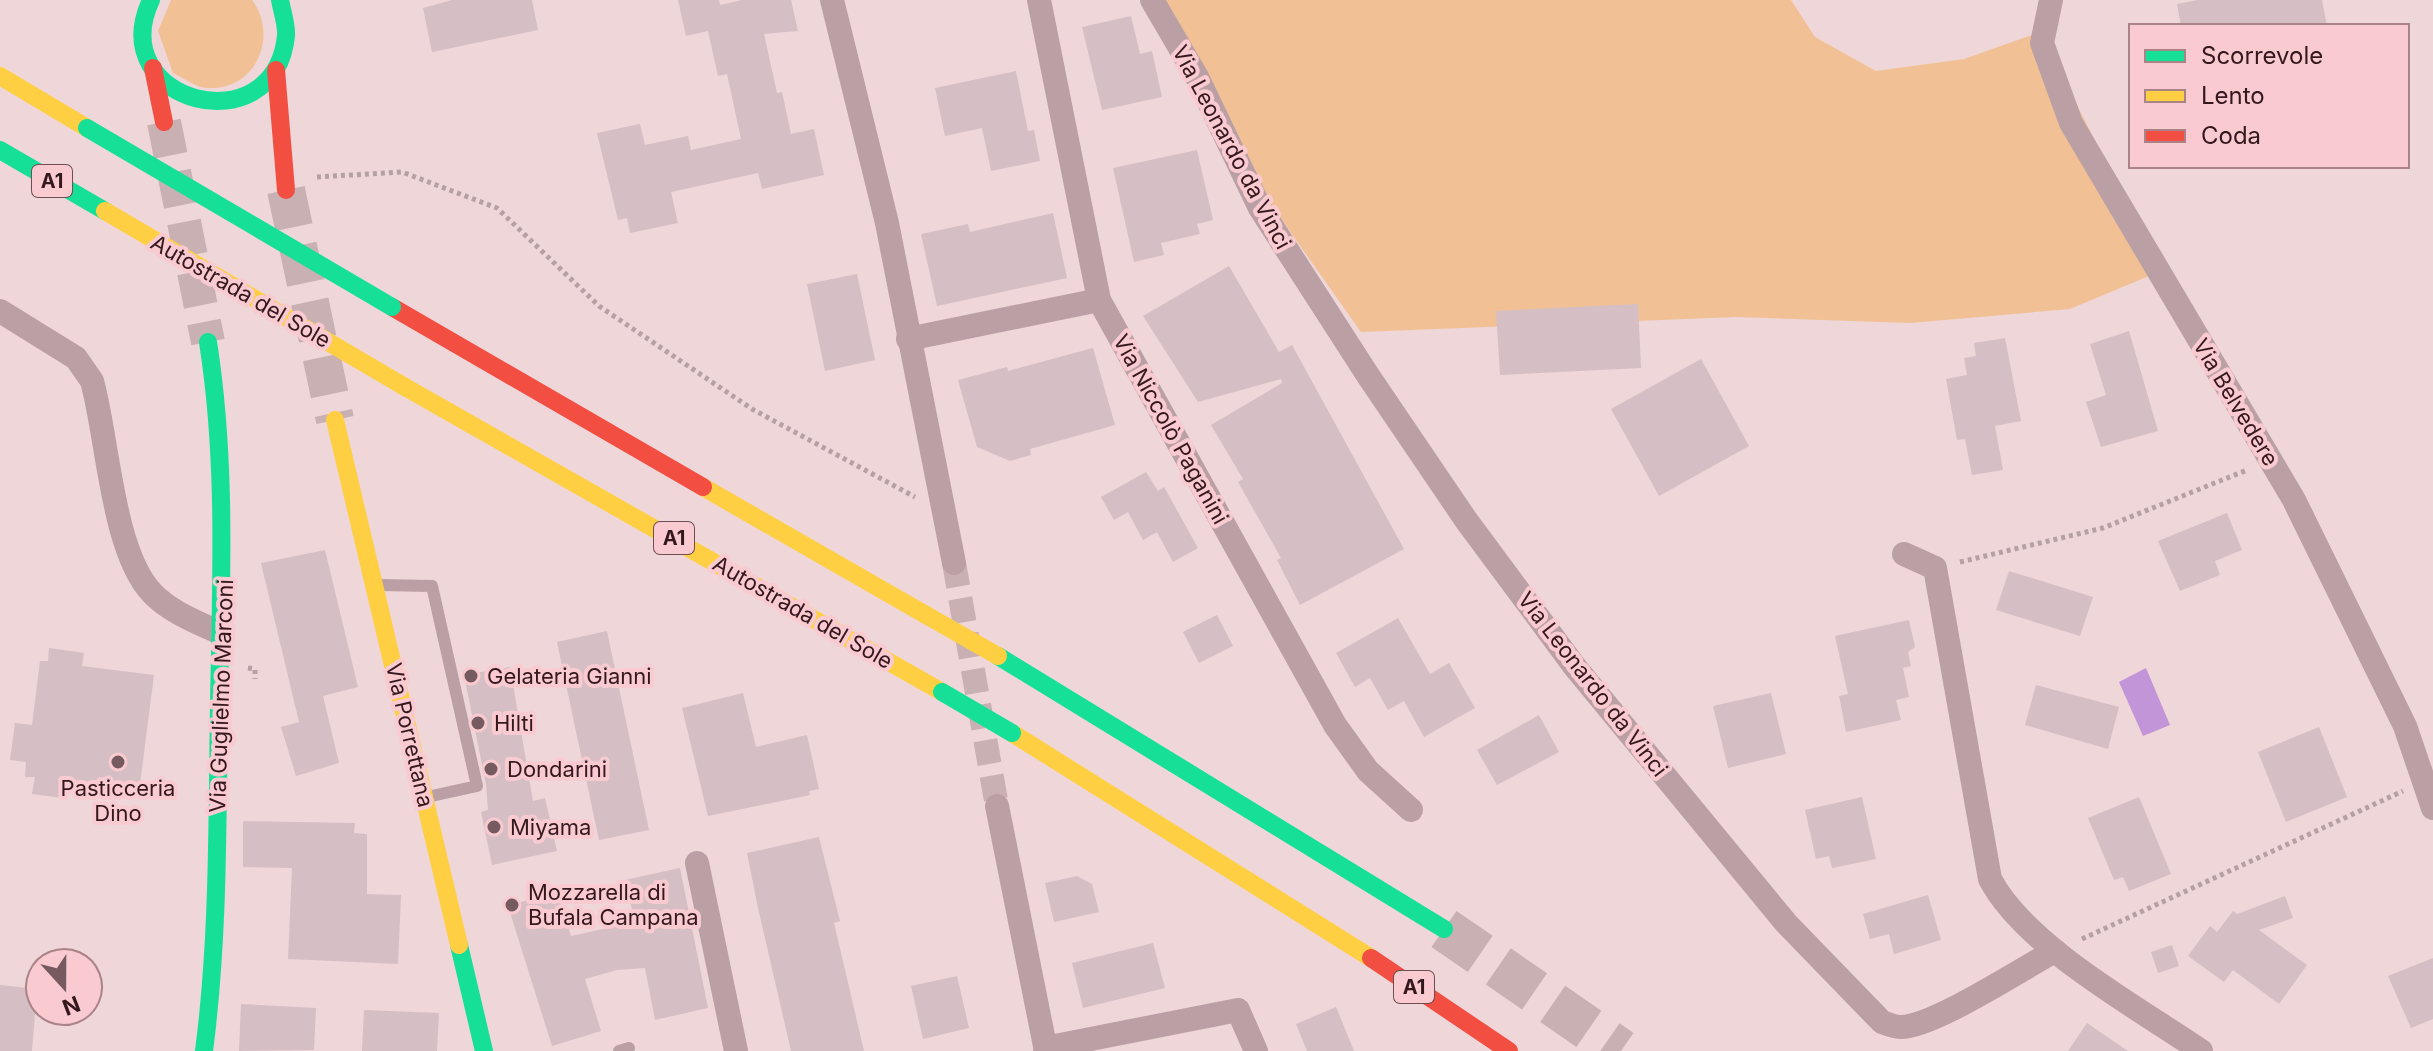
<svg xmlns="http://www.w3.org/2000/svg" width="2433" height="1051" font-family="Inter,sans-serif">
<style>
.green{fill:#f1c195}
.water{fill:#c294d8}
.building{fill:#d6bec5}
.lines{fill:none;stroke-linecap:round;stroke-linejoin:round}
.street-tunnel{stroke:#c9b0b3;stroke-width:24;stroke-dasharray:24 12;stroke-linecap:butt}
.secondary-tunnel{stroke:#c9b0b3;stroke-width:34;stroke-dasharray:34 17;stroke-linecap:butt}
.primary-tunnel{stroke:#c9b0b3;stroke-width:38;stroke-dasharray:38 19;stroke-linecap:butt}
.highway-tunnel{stroke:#c9b0b3;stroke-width:44;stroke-dasharray:44 22;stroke-linecap:butt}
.path{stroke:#b5a0a3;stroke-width:5;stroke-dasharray:4 4;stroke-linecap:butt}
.lane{stroke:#baa0a4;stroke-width:12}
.street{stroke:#baa0a4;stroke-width:24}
.fast{stroke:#16e098;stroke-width:18}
.slow{stroke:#ffcf43;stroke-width:18}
.jam{stroke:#f24e42;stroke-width:18}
.fast-bridge{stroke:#16e098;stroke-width:18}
.slow-bridge{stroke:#ffcf43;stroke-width:18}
.poi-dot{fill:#755a5f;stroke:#f9cbd1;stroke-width:3}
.labels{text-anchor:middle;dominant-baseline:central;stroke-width:8;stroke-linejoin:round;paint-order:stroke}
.shield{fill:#f9cbd1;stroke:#6f4e53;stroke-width:2}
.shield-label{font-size:20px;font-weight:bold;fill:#34181d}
.street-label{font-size:22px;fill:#34181d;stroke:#f9cbd1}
.poi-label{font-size:22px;fill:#34181d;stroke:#f9cbd1;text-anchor:start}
</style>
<rect width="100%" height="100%" fill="#eed6d9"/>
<g class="green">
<path d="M171 0H252C279 36 256 91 207 88 197 88 182 77 173 73L158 31Z"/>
<polygon points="1151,0 1791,0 1815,37 1876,71 1964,59 2040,32 2161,271 2070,309 1910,323 1736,317 1361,332 1226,141"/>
</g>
<polygon class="water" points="2146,668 2170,725 2143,736 2119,682"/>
<g class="building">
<polygon points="452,0 532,0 538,30 432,52 423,8"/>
<polygon points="678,0 719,0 720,5 742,0 791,0 798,31 764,34 777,93 782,92 791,134 814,129 824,175 762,189 758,173 671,192 678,223 630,233 627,218 618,220 597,133 640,124 645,145 688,136 691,150 741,139 727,74 718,76 708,31 686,36"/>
<polygon points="2198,0 2322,0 2327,26 2181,26 2177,4"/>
<polygon points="1131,16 1140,54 1152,51 1162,97 1102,110 1082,27"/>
<polygon points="1016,71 1028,131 1034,130 1040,161 991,171 982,128 945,136 935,88"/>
<polygon points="1197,150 1213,220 1197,224 1200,234 1161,243 1164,255 1134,262 1113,168"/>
<polygon points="1053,213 1067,278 937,306 921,234 968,224 970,232"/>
<polygon points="1229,266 1279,352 1292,345 1404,549 1300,605 1277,560 1281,558 1238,482 1243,479 1211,425 1282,383 1281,379 1198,402 1143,316"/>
<polygon points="857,274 875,360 825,371 807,284"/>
<polygon points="1638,304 1641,368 1500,375 1496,311"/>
<polygon points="2129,331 2158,431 2101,447 2086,402 2106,395 2090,344"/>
<polygon points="2005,338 2021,421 1995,426 2003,470 1972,475 1965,439 1957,440 1946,379 1967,375 1964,358 1976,356 1974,343"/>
<polygon points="1093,348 1115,425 1030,449 1031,455 1010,461 977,447 958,380 1007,367 1008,371"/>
<polygon points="1701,359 1749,446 1659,496 1611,409"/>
<polygon points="1146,472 1158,491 1164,487 1198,548 1173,562 1157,532 1143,540 1128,512 1114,520 1101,497"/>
<polygon points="2227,513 2242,550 2215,561 2220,575 2180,591 2158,541"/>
<polygon points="325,550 358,687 323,696 339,763 296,776 281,727 299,722 261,563"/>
<polygon points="2009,571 2093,597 2080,636 1996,610"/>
<polygon points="1217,615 1233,646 1199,663 1183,632"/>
<polygon points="1398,618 1430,674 1449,663 1475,708 1424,737 1404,701 1388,710 1370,678 1355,687 1336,653"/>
<polygon points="1909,620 1915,647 1908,652 1911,666 1903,668 1909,697 1896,700 1901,720 1846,732 1839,696 1848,694 1835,636"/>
<polygon points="607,631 649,830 599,840 557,642"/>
<polygon points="49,648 84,653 82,666 154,675 139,792 65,782 63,798 32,794 35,777 25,777 26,762 10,760 15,723 32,725 40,661 48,661"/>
<polygon points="510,667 533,801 545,798 557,851 492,865 481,812 488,810 486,784 464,675"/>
<polygon points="2036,685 2119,707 2108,749 2025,725"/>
<polygon points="743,693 756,747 807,735 819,789 809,791 810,795 708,816 682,708"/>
<polygon points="1771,693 1786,754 1728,768 1713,706"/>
<polygon points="1539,715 1559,752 1497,785 1477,750"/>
<polygon points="2319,727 2347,797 2286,822 2258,752"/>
<polygon points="1862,797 1876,859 1832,868 1829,856 1816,859 1805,810"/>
<polygon points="2139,797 2171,874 2129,891 2123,877 2114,880 2088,818"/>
<polygon points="243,821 355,823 354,833 367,834 367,894 401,895 398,964 288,959 292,868 243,867"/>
<polygon points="819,837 840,921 834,923 864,1051 791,1051 758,908 747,853"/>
<polygon points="680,868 708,1008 655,1020 645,968 617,970 585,979 601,1031 552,1046 508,906 557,891 571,936 635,922 625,880"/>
<polygon points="1077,876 1092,884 1099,912 1054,922 1045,883"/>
<polygon points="1928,895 1941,940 1894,954 1889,934 1870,939 1863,914"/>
<polygon points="2285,896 2293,918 2259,930 2307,965 2279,1004 2233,970 2224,982 2188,956 2210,926 2217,932 2233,911 2237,914"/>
<polygon points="1153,943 1165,988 1083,1008 1072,963"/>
<polygon points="2172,945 2179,966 2158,973 2151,952"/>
<polygon points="2433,958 2433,1019 2411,1028 2388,976"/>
<polygon points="957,976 969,1028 923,1039 911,986"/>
<polygon points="0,985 37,989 32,1051 0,1051"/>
<polygon points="241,1004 316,1008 314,1050 239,1051"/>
<polygon points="1336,1007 1354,1051 1307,1051 1296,1024"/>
<polygon points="364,1010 439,1013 437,1051 362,1051"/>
<polygon points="2087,1023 2128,1051 2068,1051"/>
</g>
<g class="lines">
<polyline class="street-tunnel" points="954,563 997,806"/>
<polyline class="secondary-tunnel" points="164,122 208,342"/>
<polyline class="primary-tunnel" points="286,190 335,420"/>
<polyline class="highway-tunnel" points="1444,929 1621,1051"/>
<g class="path">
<polyline points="317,177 402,172 497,208 599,306 752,409 915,497"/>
<polyline points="1960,562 2103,528 2247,470"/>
<polyline points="248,668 255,669 255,679"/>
<polyline points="2082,939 2403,791"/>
</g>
<g class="lane">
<polyline points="378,585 432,586 477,786 427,797"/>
<polyline points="619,1051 629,1048"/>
</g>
<g class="street">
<polyline points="832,0 887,223 954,563"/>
<polyline points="1039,0 1099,300 1335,725 1368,771 1411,810"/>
<path d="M1152 0 1197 77 1260 208 1369 377 1466 520 1575 667 1786 923 1882 1022C1887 1024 1894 1027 1900 1027 1932 1028 2023 968 2055 951"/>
<polyline points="2051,0 2042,43 2071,123 2294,500 2405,726 2433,808"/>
<path d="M0 311 76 358 92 381C108 438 112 551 152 593 170 612 197 622 220 633"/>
<polyline points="908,339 1099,300"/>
<path d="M1904 554 1935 568 1990 879C2025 946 2137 1007 2201 1051"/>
<polyline points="997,806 1046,1051"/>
<polyline points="697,863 736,1051"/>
<polyline points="1045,1048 1238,1010 1256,1051"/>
</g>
<g class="fast">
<path d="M151 0C103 103 274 147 286 36 287 25 282 11 280 0"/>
<polyline points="0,150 105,211"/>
<polyline points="998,656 1444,929"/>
<polyline points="459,945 484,1051"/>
<path d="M204 1051C219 936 217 821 219 705 221 583 227 463 208 342"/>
</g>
<g class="slow">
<polyline points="0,76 87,128"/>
<polyline points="405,387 942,692"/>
<polyline points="335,420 459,945"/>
<polyline points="703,487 926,615"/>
<polyline points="1012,733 1371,958"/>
</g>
<g class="jam">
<polyline points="153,68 164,122"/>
<polyline points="276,70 286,190"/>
<polyline points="392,307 703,487"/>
<polyline points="1371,958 1509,1051"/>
</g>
<g class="fast-bridge">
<polyline points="87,128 392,307"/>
<polyline points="942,692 1012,733"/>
</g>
<g class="slow-bridge">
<polyline points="105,211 405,387"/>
<polyline points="926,615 998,656"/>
</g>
</g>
<g class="poi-dot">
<circle cx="471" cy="676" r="8"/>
<circle cx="478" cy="723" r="8"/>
<circle cx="118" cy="762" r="8"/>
<circle cx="491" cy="769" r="8"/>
<circle cx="494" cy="827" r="8"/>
<circle cx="512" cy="905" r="8"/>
</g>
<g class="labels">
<g class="shield">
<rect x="32" y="165" width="40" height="32" rx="6"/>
<rect x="654" y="522" width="40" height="32" rx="6"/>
<rect x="1394" y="971" width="40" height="32" rx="6"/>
</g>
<g class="shield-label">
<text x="52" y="181">A1</text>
<text x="674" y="538">A1</text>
<text x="1414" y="987">A1</text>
</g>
<g class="street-label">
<text transform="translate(1232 147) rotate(62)">Via Leonardo da Vinci</text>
<text transform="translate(241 291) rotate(30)">Autostrada del Sole</text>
<text transform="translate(2236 402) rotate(59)">Via Belvedere</text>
<text transform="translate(1171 429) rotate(61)">Via Niccolò Paganini</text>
<text transform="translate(803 612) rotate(30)">Autostrada del Sole</text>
<text transform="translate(1593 684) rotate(52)">Via Leonardo da Vinci</text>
<text transform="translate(221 696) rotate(-88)">Via Guglielmo Marconi</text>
<text transform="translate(410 735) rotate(77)">Via Porrettana</text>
</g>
<g class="poi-label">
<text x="487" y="676">Gelateria Gianni</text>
<text x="494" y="723">Hilti</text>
<text x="507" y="769">Dondarini</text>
<text x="118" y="788" text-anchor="middle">Pasticceria<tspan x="118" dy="25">Dino</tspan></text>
<text x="510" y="827">Miyama</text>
<text x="528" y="892">Mozzarella di<tspan x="528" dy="25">Bufala Campana</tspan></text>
</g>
</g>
<rect x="2129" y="24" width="280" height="144" fill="#f9cbd1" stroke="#aa8389" stroke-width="2"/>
<rect x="2145" y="50" width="40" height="12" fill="#16e098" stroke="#aa8389" stroke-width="2"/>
<text x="2201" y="64" font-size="24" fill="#34181d">Scorrevole</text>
<rect x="2145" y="90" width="40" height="12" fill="#ffcf43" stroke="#aa8389" stroke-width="2"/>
<text x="2201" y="104" font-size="24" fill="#34181d">Lento</text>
<rect x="2145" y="130" width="40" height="12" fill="#f24e42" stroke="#aa8389" stroke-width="2"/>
<text x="2201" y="144" font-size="24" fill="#34181d">Coda</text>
<g transform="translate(64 987) rotate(159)"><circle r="38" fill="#f9cbd1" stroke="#aa8389" stroke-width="2"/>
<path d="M0-6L14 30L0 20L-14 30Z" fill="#755a5f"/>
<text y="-12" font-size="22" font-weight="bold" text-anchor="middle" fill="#34181d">N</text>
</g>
</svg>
